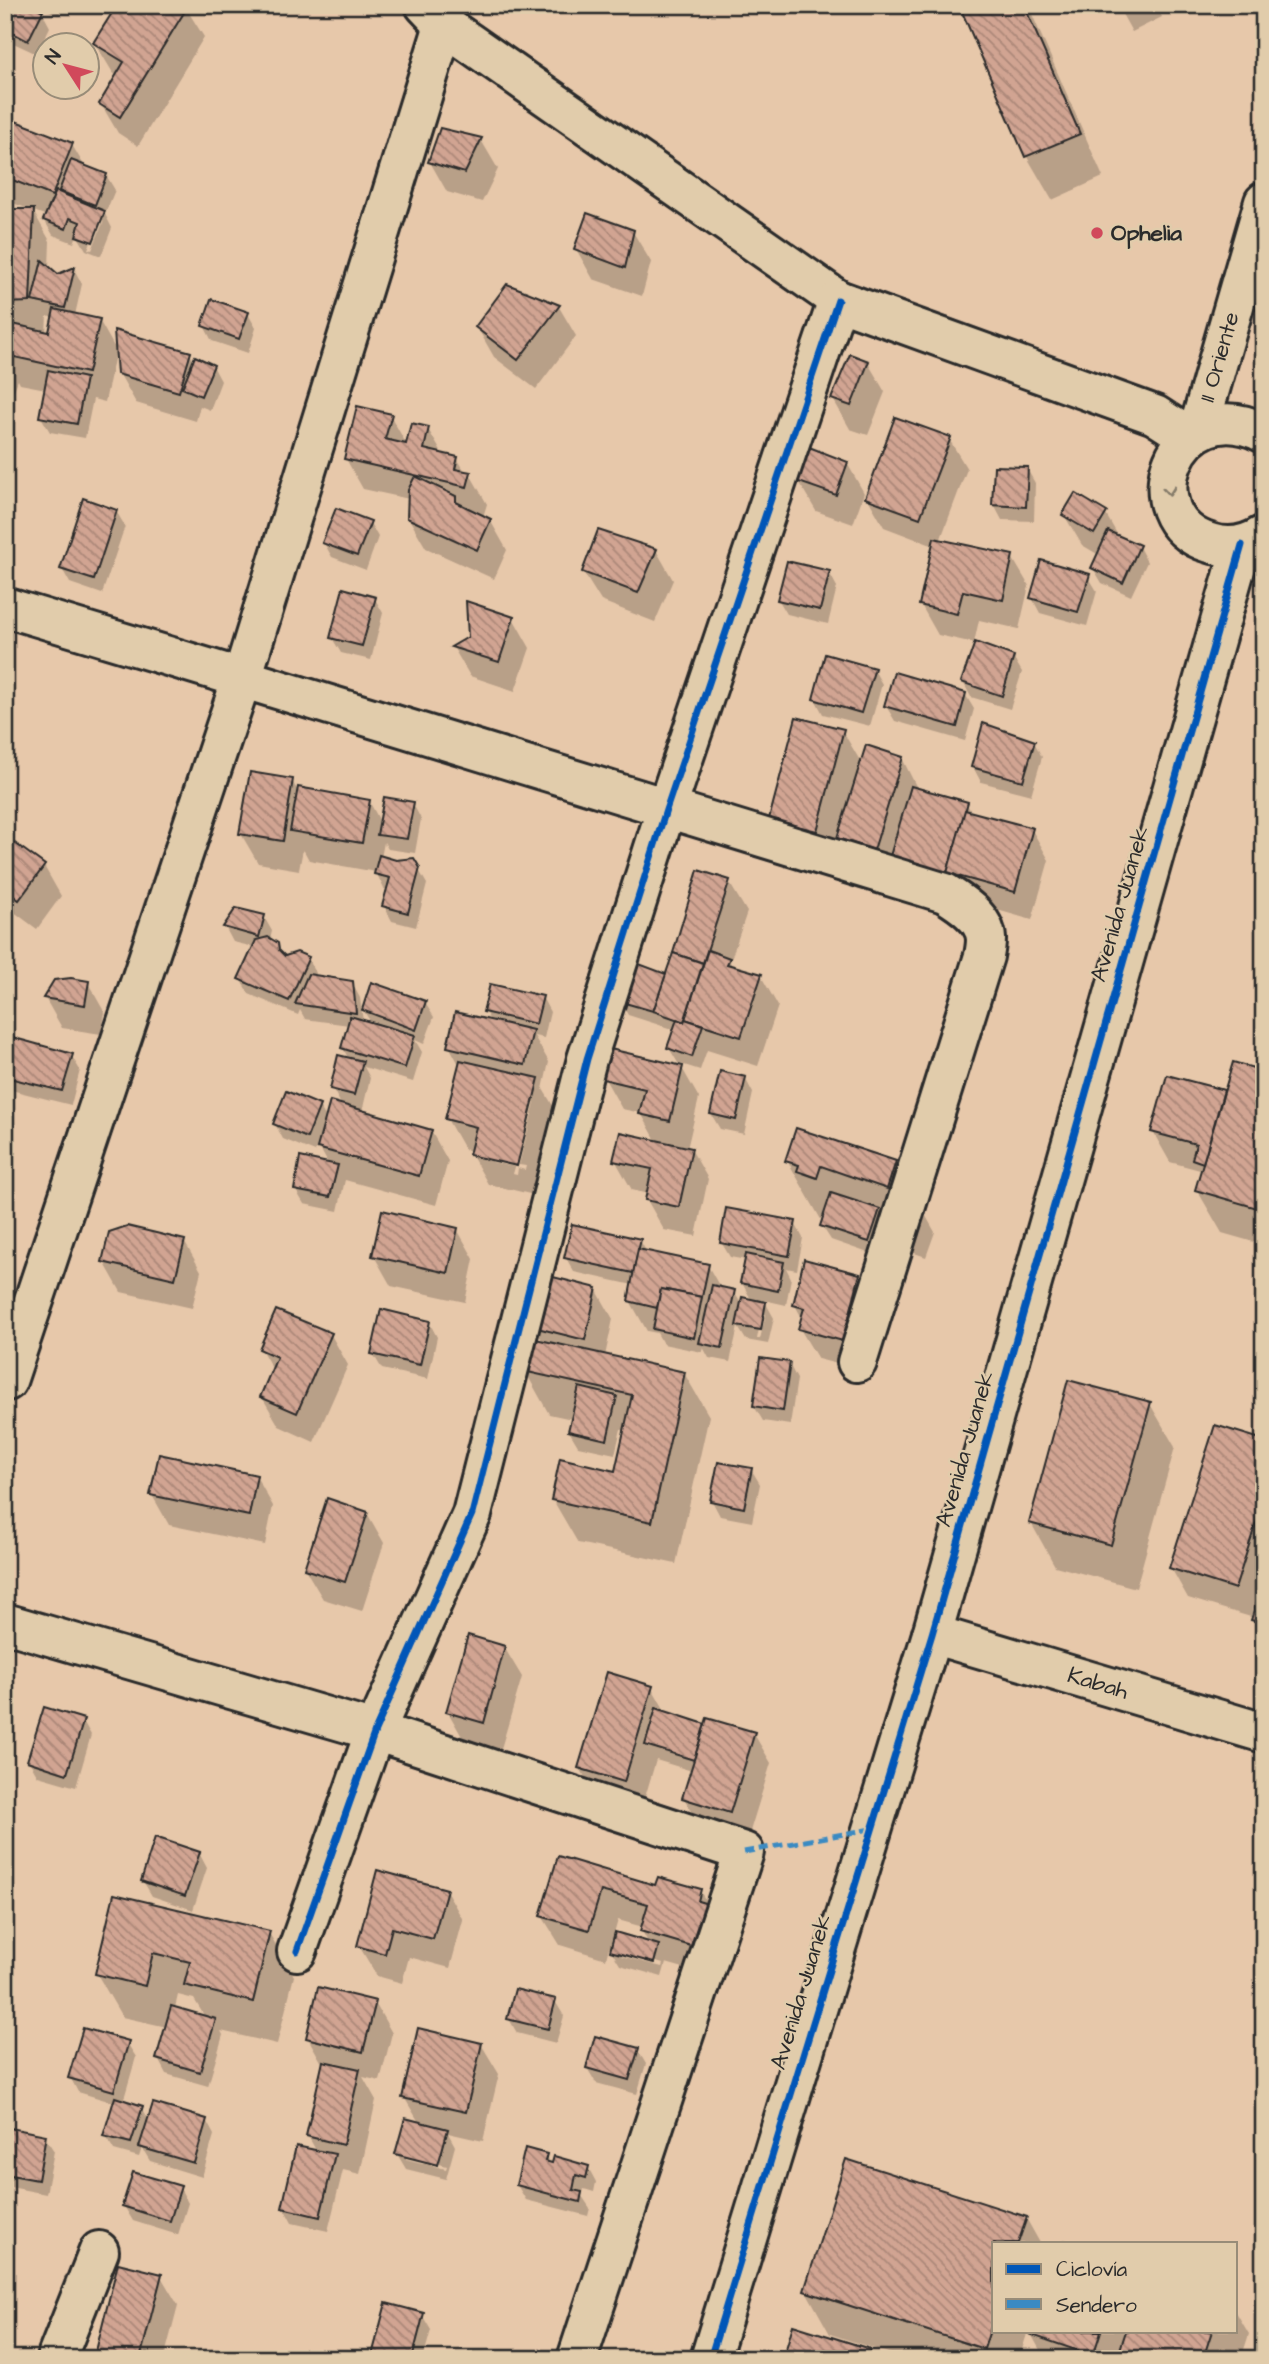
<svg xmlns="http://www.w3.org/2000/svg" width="1269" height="2364" font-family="'Architects Daughter',sans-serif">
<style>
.shadow{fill:#0003;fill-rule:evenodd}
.building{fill:url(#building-back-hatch);stroke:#2b2b2b;stroke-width:2}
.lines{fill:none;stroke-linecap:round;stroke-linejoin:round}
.minor-casing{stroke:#2b2b2b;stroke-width:44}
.minor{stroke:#e1ccab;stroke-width:38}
.quiet{stroke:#3a8ac2;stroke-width:5;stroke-dasharray:10 5;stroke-linecap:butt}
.cycleway-casing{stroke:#e1ccab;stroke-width:11}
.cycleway{stroke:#0057b8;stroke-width:7}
.oneway{stroke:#867c6b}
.poi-dot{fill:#d1495b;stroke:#e1ccab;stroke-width:2.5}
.labels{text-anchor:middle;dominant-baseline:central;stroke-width:5;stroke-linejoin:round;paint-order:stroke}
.poi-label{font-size:23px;font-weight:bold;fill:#2b2b2b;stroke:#e1ccab;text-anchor:start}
.street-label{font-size:23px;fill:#2b2b2b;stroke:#e1ccab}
</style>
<defs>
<pattern id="building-back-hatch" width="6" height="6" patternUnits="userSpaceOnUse" patternTransform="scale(1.75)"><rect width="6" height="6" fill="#d1a492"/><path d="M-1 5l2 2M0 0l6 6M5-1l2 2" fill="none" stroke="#aa8677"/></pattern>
</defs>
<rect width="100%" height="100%" fill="#e7c8aa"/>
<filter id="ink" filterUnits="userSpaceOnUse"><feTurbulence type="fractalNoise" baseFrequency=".0143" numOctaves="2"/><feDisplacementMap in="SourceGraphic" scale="14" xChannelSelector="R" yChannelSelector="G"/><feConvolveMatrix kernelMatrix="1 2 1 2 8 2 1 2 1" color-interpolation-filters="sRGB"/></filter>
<g filter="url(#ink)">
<g class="shadow">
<polygon points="8,5 42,12 50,27 37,54 7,40 5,10"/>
<polygon points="36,5 58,7 63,5 59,15"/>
<polygon points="119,5 184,5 204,37 138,146 118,133 101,104 118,76 113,73 95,43"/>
<polygon points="961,5 1028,5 1103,177 1052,200 1027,157"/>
<polygon points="1117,5 1156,5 1162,17 1132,32"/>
<path d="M5 119 72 145 85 167 106 175 115 190 105 214 112 228 101 256 86 250 77 235 74 243 53 235 44 220 47 216 5 200ZM100 220H104L92 250 88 249Z"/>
<polygon points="481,140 498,169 482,202 447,192 430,162"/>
<path d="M5 211H33L50 241 49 269 57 276 74 269 82 284 75 315 99 320 116 350 105 402 93 399 85 438 50 432 41 417 46 389 20 384 18 380 5 413V368L13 371 5 358V344L10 324 5 316ZM47 316 54 318 50 334 46 333Z"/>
<polygon points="633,232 651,262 642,296 593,279 576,249"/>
<polygon points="508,286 559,307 576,336 536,389 494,357 477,327"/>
<polygon points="248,314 256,328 248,353 212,341 204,326"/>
<polygon points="190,354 194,362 213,366 221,381 210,410 200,406 196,421 136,403 119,373"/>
<polygon points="868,363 885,392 868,435 850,429 833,399"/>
<polygon points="390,415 407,445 428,429 443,455 457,458 466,473 470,474 487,504 483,517 490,520 507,550 494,579 426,548 408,517 409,499 363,489 346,459"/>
<polygon points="949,439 967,469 940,541 1012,557 1029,586 1019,629 979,620 974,643 938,635 921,605 934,546 884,527 867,497"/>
<polygon points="847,463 864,493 853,524 816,511 798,481"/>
<polygon points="1027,469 1035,483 1034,521 1002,520 994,505"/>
<polygon points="116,511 125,526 102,594 70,583 62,569"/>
<polygon points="1105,513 1120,539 1139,547 1147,562 1131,596 1102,583 1093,568 1099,555 1082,545 1064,515"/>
<polygon points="370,523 378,537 366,570 332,557 324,543"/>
<polygon points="656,550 673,580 655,622 601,601 583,572"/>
<polygon points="829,572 837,587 828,624 787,614 778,599"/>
<polygon points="1088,576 1097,591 1087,626 1040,613 1032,598"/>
<polygon points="375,599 383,613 371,660 341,653 332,638"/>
<polygon points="513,618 530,648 515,691 470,676 453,647"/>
<polygon points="1013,657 1022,672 1010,709 971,697 963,682"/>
<polygon points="874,670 882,684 870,726 823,714 815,699"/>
<polygon points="965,694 974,709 965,741 895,721 886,706"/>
<polygon points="842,730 862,764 902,758 918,790 966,803 972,813 1032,830 1049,860 1032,920 909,885 856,868 839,838 833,860 788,849 771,819"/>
<polygon points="1034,742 1042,757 1031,795 981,782 973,767"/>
<polygon points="292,781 299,793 369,801 381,823 413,804 421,819 415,853 388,849 384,842 381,858 396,862 413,860 427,884 416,927 392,921 384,906 388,889 384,889 376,872 309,860 303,849 299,870 258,863 241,834"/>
<polygon points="5,853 44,866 61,896 37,929 6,906"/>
<polygon points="729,882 747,912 730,962 733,967 761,976 778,1006 758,1066 707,1050 700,1070 678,1063 669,1048 675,1030 628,1015 620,1001 667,976"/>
<polygon points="264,917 272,931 270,940 277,944 284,957 308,958 316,973 315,977 352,983 360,998 363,1022 372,1024 363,1010 425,1003 434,1017 424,1044 415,1040 422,1052 413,1082 364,1067 370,1078 362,1112 431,1131 448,1161 436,1205 345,1180 338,1211 304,1204 295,1189 329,1165 318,1145 315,1152 283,1139 275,1124 319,1106 327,1119 342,1106 332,1088 349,1060 343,1048 349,1025 305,1019 300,1010 298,1015 249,994 240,979 254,947 233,942 225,927"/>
<polygon points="88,983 105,1013 101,1034 62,1028 45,998"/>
<path d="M542 997 550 1012 544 1038 534 1036 549 1062 543 1089 555 1109 534 1195 488 1184 471 1154 472 1151 464 1149 447 1119 460 1066 449 1046 491 1022 485 1012ZM531 1102H535L519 1165 526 1166 525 1170 518 1168 517 1175 513 1174 515 1167 492 1162V1158Z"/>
<polygon points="5,1002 10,1039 71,1055 80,1070 71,1105 11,1090 5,1080 5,1067 12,1040 5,1039"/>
<polygon points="682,1068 699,1098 687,1149 691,1149 708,1179 696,1236 664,1230 647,1200 648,1194 632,1190 615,1160 657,1142 641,1113 622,1109 605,1079"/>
<polygon points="1264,1073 1264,1245 1222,1233 1197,1190 1202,1174 1200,1170 1170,1162 1153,1132 1222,1092 1225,1096"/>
<polygon points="745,1078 753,1093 744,1134 720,1129 711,1114"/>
<polygon points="787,1160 895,1162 935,1232 926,1257 882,1242 877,1256 831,1240 822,1226 823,1223"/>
<polygon points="5,1170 7,1173 12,1206 5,1205"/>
<path d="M795 1223 803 1238 797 1270 786 1268 791 1278 786 1305 764 1300 774 1318 768 1344 746 1340 738 1327 730 1362 709 1358 703 1347 702 1352 663 1344 657 1333 647 1331 630 1301 633 1285 574 1272 566 1258 640 1240 647 1253 708 1266 721 1289 734 1292 742 1305 752 1301 742 1283 746 1260 730 1257 721 1242ZM762 1314H766L760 1339H757Z"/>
<polygon points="457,1229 474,1259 465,1302 391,1286 374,1256"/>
<polygon points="184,1241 201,1271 192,1308 121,1292 104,1262"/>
<polygon points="859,1275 876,1305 860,1370 818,1359 800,1329 803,1320 795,1305"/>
<polygon points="596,1289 613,1319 605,1356 684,1373 709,1416 676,1564 578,1543 553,1500 617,1473 626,1431 621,1429 615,1454 578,1446 569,1431 572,1419 549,1414 525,1371 544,1343 534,1327"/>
<polygon points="429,1322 437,1337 428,1379 382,1369 373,1354"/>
<polygon points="331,1335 348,1365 314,1442 279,1426 262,1397 273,1370 261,1349"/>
<polygon points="789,1364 797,1379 790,1425 763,1421 754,1406"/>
<polygon points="1150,1404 1175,1447 1136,1588 1055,1566 1031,1523"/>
<polygon points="1264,1442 1264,1639 1254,1618 1188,1598 1171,1568"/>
<polygon points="751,1469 760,1484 752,1522 720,1516 712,1501"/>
<polygon points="256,1476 273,1506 265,1545 169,1525 152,1495"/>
<polygon points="367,1513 384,1543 362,1611 323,1599 305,1569"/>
<polygon points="504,1647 522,1677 500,1752 465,1742 448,1712"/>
<polygon points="652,1688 667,1714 704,1725 706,1729 754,1734 771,1763 747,1841 701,1828 684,1798 692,1771 656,1760 641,1811 597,1798 580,1768"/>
<polygon points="83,1721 91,1735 76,1787 38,1776 29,1761"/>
<polygon points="199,1853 207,1868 193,1910 152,1896 143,1881"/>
<path d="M559 1858 656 1887 700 1891 709 1906 715 1977 666 1963 662 1977 620 1965 609 1947 606 1959 560 1945 542 1916ZM618 1920 643 1927 642 1931 649 1944 614 1934ZM621 1952 663 1964 662 1967 621 1956Z"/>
<polygon points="446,1890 463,1920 450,1968 409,1957 402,1983 377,1976 359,1946"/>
<path d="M115 1896 269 1933 294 1976 277 2044 221 2031 223 2035 208 2086 166 2074 158 2059 167 2027 122 2017 97 1974ZM178 1995 194 1999 205 2017 175 2008Z"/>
<polygon points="555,2001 564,2016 556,2043 517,2033 509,2019"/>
<polygon points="375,2003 392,2033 380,2081 363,2077 376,2100 360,2174 343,2170 328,2231 292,2223 284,2208 317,2152 308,2136 323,2065 308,2038"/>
<polygon points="127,2043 136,2057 123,2102 141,2108 149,2121 206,2120 214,2135 202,2177 150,2161 142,2148 139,2157 114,2150 105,2135 115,2103 78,2092 70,2077"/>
<path d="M481 2044 499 2074 483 2141 448 2133 455 2146 446 2179 406 2169 397 2154 420 2124 404 2097ZM406 2155 447 2166 446 2169 406 2159Z"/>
<polygon points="637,2049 646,2064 637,2094 596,2083 587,2068"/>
<polygon points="6,2128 45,2137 54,2151 46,2194 5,2186"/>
<polygon points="545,2155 552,2167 588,2167 596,2182 594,2192 584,2189 582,2196 590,2208 588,2216 526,2200 517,2185"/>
<polygon points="180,2188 188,2203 178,2235 133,2221 124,2206"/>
<polygon points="1026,2218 1040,2243 994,2243 994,2331 1028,2331 1019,2359 907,2359 830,2334 806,2291"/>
<polygon points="1064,2239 1077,2243 1062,2243"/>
<polygon points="160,2275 178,2305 164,2359 95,2359"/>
<polygon points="1236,2312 1249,2334 1241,2359 1045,2359 1031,2334 1032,2331 1236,2331"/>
<polygon points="422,2315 431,2330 423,2359 373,2359"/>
<polygon points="869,2351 874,2359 784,2359"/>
</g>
<g class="building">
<polygon points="6,5 32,5 43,11 28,41 5,29"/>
<polygon points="117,5 188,6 120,117 99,104 124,62 93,43"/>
<polygon points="959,5 1024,5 1080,134 1025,157"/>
<polygon points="5,117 73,143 52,196 5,177"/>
<polygon points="440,128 482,138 465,173 428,162"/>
<polygon points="71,160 107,174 95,205 59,191"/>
<polygon points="56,191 105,211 93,242 76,236 80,222 70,218 66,229 43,220"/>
<polygon points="5,209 34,209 30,302 5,303"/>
<polygon points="587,213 634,230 625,268 574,249"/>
<polygon points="42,260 58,274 75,267 65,308 32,301"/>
<polygon points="507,284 560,305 518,360 475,327"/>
<polygon points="211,299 249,312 239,339 202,326"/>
<polygon points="54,309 100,319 88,373 5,355 8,323 49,332"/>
<polygon points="114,330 191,352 179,392 117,374"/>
<polygon points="850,354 869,361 851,406 831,399"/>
<polygon points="195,356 214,365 201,396 182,388"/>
<polygon points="48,370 86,378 77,424 39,417"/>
<polygon points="357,406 392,414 385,439 406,444 411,423 429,427 424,449 458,457 455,469 471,472 467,487 344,459"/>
<polygon points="895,417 951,437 920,518 865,498"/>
<polygon points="809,447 848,462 836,495 796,481"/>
<polygon points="994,466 1028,467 1026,507 992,505"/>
<polygon points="415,476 456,496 456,502 491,519 477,550 407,518 408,490"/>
<polygon points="1075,493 1107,512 1094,534 1062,515"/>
<polygon points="83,498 117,510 94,580 60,569"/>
<polygon points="336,508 371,521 357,556 322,543"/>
<polygon points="598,530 657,549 638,593 582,572"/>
<polygon points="1108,531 1140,545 1123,583 1091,568"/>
<polygon points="934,538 1013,555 1003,600 963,591 957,614 919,605"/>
<polygon points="1041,560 1090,574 1078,612 1030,598"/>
<polygon points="787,561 830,571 820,610 777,600"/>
<polygon points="343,588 376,597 362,646 330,638"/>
<polygon points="466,601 514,617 499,662 451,647 468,637"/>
<polygon points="975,642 1014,656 1002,696 961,682"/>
<polygon points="825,654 875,668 861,713 813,699"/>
<polygon points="894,672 966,693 957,727 884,706"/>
<polygon points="796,717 844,729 817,831 769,819"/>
<polygon points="983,723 1035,741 1023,781 971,767"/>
<polygon points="866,745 903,757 874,850 837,838"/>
<polygon points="250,772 293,779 283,841 239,834"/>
<polygon points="911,786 968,802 947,873 890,856"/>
<polygon points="298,787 370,800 362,843 290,831"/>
<polygon points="384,797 414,802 407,839 377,835"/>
<polygon points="965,810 1033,828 1015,892 947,873"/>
<polygon points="12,841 45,865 19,900 5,890 5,850"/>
<polygon points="379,855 396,860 414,858 420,868 408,913 382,906 390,878 374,874"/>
<polygon points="698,870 730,880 703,963 673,953"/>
<polygon points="236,908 265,915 259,937 223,927"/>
<polygon points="268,937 278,943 279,950 285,956 297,952 309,957 289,1001 238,979 256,940"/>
<polygon points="708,950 730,958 727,964 762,974 741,1037 685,1019"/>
<polygon points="673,953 703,963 684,1022 653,1011"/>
<polygon points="631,961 666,974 653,1011 618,1001"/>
<polygon points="308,974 353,981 356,1013 295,1004"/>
<polygon points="71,978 89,981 85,1005 43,998 54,980"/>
<polygon points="371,982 426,1001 416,1030 362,1010"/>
<polygon points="490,984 543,996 536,1024 483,1012"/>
<polygon points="455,1012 533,1030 525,1065 447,1047"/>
<polygon points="350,1016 415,1035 405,1068 341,1048"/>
<polygon points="677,1019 684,1022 685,1019 703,1025 692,1057 667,1048"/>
<polygon points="11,1037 73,1054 62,1091 5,1077 5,1060"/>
<polygon points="610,1049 683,1066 670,1121 639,1114 645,1089 603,1079"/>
<polygon points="338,1055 363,1061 354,1095 330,1089"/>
<polygon points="460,1060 539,1078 517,1166 469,1155 476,1127 445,1119"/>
<polygon points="1233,1062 1264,1071 1264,1210 1195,1190"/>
<polygon points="720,1071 746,1077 736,1120 710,1114"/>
<polygon points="1167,1075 1224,1090 1203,1163 1192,1159 1196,1144 1151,1132"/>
<polygon points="286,1091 320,1105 307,1138 273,1124"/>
<polygon points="330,1101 432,1130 419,1176 317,1148"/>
<polygon points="796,1128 896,1161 887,1189 821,1166 817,1178 797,1171 799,1165 785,1161"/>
<polygon points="620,1132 692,1148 679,1207 645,1200 652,1169 613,1161"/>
<polygon points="300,1157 338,1165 330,1197 294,1190"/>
<polygon points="831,1193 880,1209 869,1242 820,1226"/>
<polygon points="726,1208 796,1221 789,1256 720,1243"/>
<polygon points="382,1210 458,1228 448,1273 372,1256"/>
<polygon points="572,1224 641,1239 633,1273 564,1258"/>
<polygon points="127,1226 185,1240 175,1279 102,1262 109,1232"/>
<polygon points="638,1249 709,1264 702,1297 661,1289 657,1308 628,1301"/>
<polygon points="746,1254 784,1262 778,1291 740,1283"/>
<polygon points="804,1259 860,1274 843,1341 798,1329 804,1308 793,1305"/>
<polygon points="545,1275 597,1288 585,1340 533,1327"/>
<polygon points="712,1285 735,1290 722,1348 699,1343"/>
<polygon points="661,1289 702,1297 694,1338 653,1329"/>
<polygon points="742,1297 766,1302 761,1330 736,1326"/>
<polygon points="381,1309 430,1321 420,1365 371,1354"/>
<polygon points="276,1310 332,1333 297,1413 260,1397 277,1357 259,1349"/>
<polygon points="531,1338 685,1372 652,1522 551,1500 560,1458 615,1471 632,1395 523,1371"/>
<polygon points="760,1358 790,1362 783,1411 753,1406"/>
<polygon points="1068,1380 1151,1402 1111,1545 1029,1523"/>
<polygon points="579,1387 617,1396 607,1440 568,1431"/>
<polygon points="1215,1425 1264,1440 1264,1498 1235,1589 1169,1568"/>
<polygon points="159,1454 257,1475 249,1516 150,1495"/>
<polygon points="718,1462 752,1468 744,1508 710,1501"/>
<polygon points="327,1498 368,1512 345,1582 304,1569"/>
<polygon points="1264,1581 1264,1624 1251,1620"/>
<polygon points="468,1635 505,1646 484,1723 446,1712"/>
<polygon points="607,1672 653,1686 624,1782 578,1768"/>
<polygon points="44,1707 84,1719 67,1774 27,1761"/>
<polygon points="656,1708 705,1724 694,1760 645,1745"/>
<polygon points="707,1718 755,1732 730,1813 682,1798"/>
<polygon points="155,1837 200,1852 185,1896 141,1881"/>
<polygon points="558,1856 655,1885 658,1877 701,1889 698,1901 711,1905 698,1948 640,1931 648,1904 601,1891 589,1930 540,1916"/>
<polygon points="377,1870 447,1889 433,1939 392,1928 385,1954 357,1946"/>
<polygon points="114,1894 270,1931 253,2002 184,1985 190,1962 153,1953 145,1986 95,1974"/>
<polygon points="615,1932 659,1945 654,1963 610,1951"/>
<polygon points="318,1987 376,2001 363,2052 306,2038"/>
<polygon points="515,1989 556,1999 548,2029 507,2019"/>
<polygon points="171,2006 216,2019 200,2072 156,2059"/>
<polygon points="83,2028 129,2041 114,2091 68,2078"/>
<polygon points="418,2028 482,2043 466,2112 402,2098"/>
<polygon points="595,2036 639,2048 629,2080 586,2068"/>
<polygon points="323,2061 360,2069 343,2145 306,2136"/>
<polygon points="115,2097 143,2106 131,2143 103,2136"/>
<polygon points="153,2103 207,2119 194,2163 139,2147"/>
<polygon points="405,2118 448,2129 438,2165 395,2154"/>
<polygon points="5,2127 46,2135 38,2180 5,2174"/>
<polygon points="296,2146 335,2154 320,2217 282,2208"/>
<polygon points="525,2148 547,2154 545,2161 552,2163 554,2156 589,2166 586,2178 576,2175 573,2190 582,2192 580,2202 516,2185"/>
<polygon points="846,2159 1027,2217 1018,2243 994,2243 994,2317 984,2349 804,2291"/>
<polygon points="133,2172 181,2186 170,2221 122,2206"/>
<polygon points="118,2263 162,2274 140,2359 94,2359"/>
<polygon points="386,2303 424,2313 412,2359 371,2359"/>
<polygon points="793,2325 870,2349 867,2359 783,2359"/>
<polygon points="1030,2331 1101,2331 1093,2356 1029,2334"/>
<polygon points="1126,2331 1212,2331 1203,2359 1117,2359"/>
</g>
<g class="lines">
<defs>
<g id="minor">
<polyline points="425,5 444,25 838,300 1155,415 1189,437"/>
<path id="s1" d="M1198 431 1264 202"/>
<path d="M1262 536C1246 546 1228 549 1210 543 1128 519 1175 387 1264 433"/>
<path d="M5 607C319 700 631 799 945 893 961 903 985 918 986 939 986 944 985 951 984 956L857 1362"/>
<polyline points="7,1381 242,678 444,25"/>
<polyline points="5,1623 375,1731 744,1852 577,2359"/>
<path id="s2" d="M932 1634 1264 1733"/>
<polyline points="297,1951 375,1731 472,1514 587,1059 666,810 838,300"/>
<polyline points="56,2359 99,2251"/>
<polyline points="710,2359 932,1634 1242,545"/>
</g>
</defs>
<use href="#minor" class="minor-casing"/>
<use href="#minor" class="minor"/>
<polyline class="quiet" points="744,1852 871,1829"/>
<defs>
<g id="cycleway">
<polyline points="297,1951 375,1731 472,1514 587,1059 666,810 838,300"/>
<polyline points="710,2359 932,1634 1242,545"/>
</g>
</defs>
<use href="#cycleway" class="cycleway-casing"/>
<use href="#cycleway" class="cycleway"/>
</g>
<defs><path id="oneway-chevron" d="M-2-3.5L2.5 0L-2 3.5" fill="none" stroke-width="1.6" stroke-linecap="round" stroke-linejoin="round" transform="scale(1.75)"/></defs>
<use class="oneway" href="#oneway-chevron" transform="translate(1169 491) rotate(84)"/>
</g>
<circle class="poi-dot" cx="1097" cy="233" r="7"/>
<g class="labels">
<g class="poi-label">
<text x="1111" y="233">Ophelia</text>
</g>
<g class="street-label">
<text stroke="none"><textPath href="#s1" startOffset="77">11 Oriente</textPath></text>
<text transform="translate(1120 904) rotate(-74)">Avenida Juanek</text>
<text transform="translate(965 1449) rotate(-74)">Avenida Juanek</text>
<text stroke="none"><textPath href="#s2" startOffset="173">Kabah</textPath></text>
<text transform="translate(801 1992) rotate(-73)">Avenida Juanek</text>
</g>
</g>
<rect width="1269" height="2364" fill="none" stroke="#e1ccab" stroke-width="28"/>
<rect x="14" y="14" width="1241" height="2336" fill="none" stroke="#2b2b2b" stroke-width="2.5" filter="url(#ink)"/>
<rect x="992" y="2242" width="245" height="91" fill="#e1ccab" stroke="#988c78" stroke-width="2"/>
<rect x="1006" y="2264" width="35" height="10" fill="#0057b8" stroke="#988c78" stroke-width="2"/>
<text x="1056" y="2276" font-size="21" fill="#2b2b2b">Ciclovía</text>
<rect x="1006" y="2299" width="35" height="10" fill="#3a8ac2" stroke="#988c78" stroke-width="2"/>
<text x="1056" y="2312" font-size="21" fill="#2b2b2b">Sendero</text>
<g transform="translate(66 66) rotate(306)"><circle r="33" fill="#e1ccab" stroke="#988c78" stroke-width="2"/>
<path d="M0-5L12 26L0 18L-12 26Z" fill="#d1495b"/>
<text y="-10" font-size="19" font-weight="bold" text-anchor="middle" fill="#2b2b2b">N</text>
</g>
</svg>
